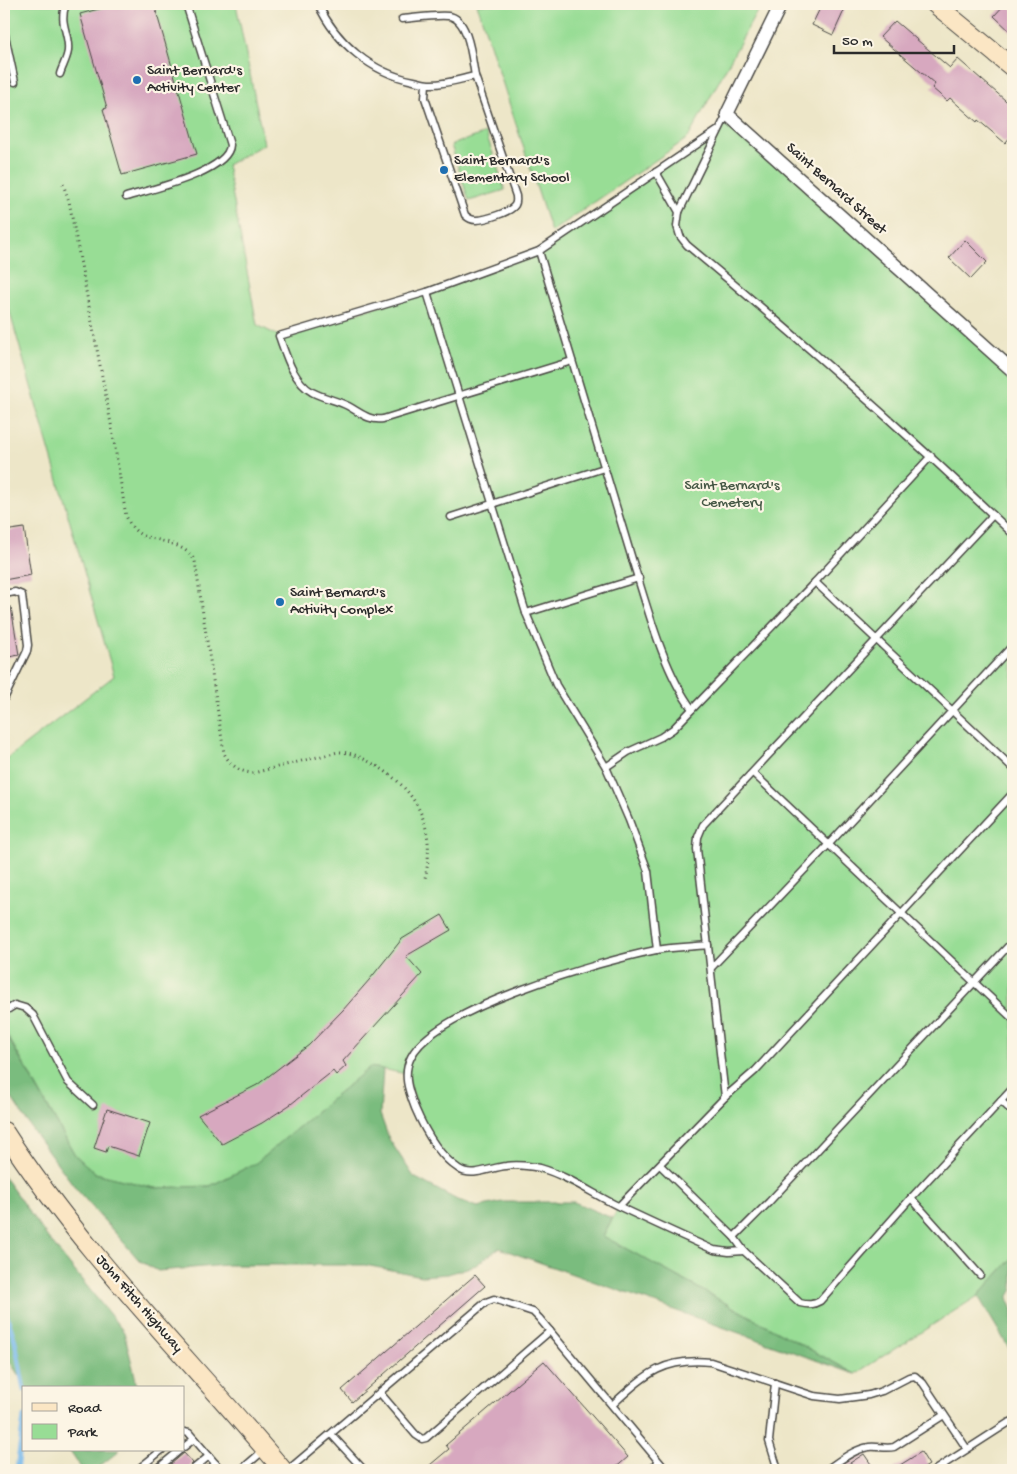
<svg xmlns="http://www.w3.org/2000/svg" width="1017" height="1474" font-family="'Gochi Hand',sans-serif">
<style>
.green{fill:#98dd95;stroke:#628460}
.forest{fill:#7abc7e;stroke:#527454}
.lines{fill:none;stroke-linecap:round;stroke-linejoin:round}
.stream{stroke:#77b9ec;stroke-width:5}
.building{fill:#d7a8bf}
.lane-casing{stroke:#484743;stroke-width:9}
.street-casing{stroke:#484743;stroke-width:15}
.secondary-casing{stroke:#484743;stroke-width:20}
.path{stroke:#484743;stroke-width:3;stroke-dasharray:1 4;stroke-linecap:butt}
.lane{stroke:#fff;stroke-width:6}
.street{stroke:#fff;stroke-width:12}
.secondary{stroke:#fbe6c4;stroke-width:18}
.poi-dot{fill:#1f6fb2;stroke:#fcf5e5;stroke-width:2}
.labels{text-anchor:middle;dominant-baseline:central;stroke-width:4.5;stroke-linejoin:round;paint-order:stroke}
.poi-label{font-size:15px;fill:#2b2b2b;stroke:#fcf5e5;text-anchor:start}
.street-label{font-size:15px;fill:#2b2b2b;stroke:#fcf5e5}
.park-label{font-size:15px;fill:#465846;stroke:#fcf5e5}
</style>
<rect width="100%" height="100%" fill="#fcf5e5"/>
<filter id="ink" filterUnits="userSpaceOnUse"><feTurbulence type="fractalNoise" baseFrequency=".02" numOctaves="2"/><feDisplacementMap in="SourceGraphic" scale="10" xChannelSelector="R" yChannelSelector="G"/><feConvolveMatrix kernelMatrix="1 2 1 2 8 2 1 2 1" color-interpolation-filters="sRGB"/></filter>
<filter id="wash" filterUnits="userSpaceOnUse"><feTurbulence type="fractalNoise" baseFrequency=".0096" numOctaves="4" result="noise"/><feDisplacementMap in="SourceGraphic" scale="20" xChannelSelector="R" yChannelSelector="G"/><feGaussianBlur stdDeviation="1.12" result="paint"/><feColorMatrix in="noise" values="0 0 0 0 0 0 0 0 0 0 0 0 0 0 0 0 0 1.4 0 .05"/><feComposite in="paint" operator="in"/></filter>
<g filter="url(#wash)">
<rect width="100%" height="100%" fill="#ede6c8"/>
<g class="green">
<polygon points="4,4 236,4 264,144 227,165 257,325 279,336 427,292 539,251 717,131 727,114 1013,371 1013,1257 978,1296 855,1374 603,1236 619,1207 553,1173 524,1165 466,1172 447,1159 420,1118 407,1074 370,1067 256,1163 210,1186 154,1188 95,1173 75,1155 4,1029 4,761 114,676 4,292"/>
<polygon points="477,4 761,4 688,138 551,232"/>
<polygon points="486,133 505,190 469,201 451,145"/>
</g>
<g class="forest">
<polygon points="4,1033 6,1034 75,1155 95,1173 154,1188 210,1186 256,1163 370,1067 383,1069 380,1114 389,1139 414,1177 461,1202 478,1207 502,1202 574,1202 612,1218 603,1236 855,1374 499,1248 476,1265 448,1274 422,1276 365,1265 226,1265 158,1271 140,1261 78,1191 33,1131 4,1086"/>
<polygon points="4,1177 48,1238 124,1332 135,1376 137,1388 27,1388 4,1353"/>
<polygon points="1013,1257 1013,1289 1008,1298 1013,1310 1013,1355 978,1296"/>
<polygon points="69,1450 120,1450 95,1470 81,1468"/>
</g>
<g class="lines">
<g class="stream">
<polyline points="4,1308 15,1341 24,1390"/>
<polyline points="17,1470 24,1417"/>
</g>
</g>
<g id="blocks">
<g class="building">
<polygon points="117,4 154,4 197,154 122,175 103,109 107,108 80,14"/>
<polygon points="822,4 847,4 833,35 812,25"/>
<polygon points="1005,4 1007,4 1013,9 1013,34 994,16"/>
<polygon points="895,21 950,68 958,59 1013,107 1013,134 1005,143 978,120 977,122 950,98 947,101 932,88 935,84 880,37"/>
<polygon points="965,240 987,262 971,279 949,258"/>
<polygon points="24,528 31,575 4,580 4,531"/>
<polygon points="11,607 19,655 4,658 4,608"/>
<polygon points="442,915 451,930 406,956 422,974 343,1061 346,1066 336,1075 333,1071 291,1104 262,1123 222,1144 198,1115 257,1085 309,1045 343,1010 370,979 402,939"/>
<polygon points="107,1109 150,1123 139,1156 108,1146 106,1152 94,1148"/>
<polygon points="475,1275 485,1286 352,1402 342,1390"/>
<polygon points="544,1361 628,1457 613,1470 424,1470 449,1449 446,1445"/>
<polygon points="921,1452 929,1465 921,1470 892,1470"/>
<polygon points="184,1453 193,1463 187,1470 164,1470"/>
<polygon points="864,1454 875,1470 839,1470"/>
</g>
</g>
</g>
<g filter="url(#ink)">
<use href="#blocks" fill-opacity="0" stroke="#484743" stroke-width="1"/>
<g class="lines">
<defs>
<g id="lane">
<path d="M318 4C336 43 372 73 414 81 419 82 424 84 429 84 444 85 461 79 475 76L516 196C516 200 517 201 515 205 511 212 485 220 476 220 472 220 469 219 465 215L425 98 426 84"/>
<path d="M402 19C417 18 433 15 448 16 469 17 472 60 475 76"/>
<polyline points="4,31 15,82"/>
<path d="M60 74C62 67 67 59 68 51 70 34 58 23 66 4"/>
<path d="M656 172 679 212 677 226 680 236 687 245C799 338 908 434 1013 534"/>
<path d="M126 197C148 190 229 172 230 145L186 4"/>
<polyline points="679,212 727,114"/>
<path d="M539 251C570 353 600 456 632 559 647 606 663 670 692 709"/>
<polyline points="427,292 526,613 556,685 606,767 629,820 648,871 657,950"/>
<path d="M572 361 383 419C369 421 361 413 348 406 336 400 323 398 312 392 293 381 286 355 279 336L427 292 539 251 717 131"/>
<polyline points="451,517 604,468"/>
<polyline points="815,582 1013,768"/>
<polyline points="4,594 15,592 22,595 28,645 27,651 4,699"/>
<polyline points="526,613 639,578"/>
<polyline points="606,767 628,752 661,737 673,729 815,582 931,456"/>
<polyline points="753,773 1013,1019"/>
<path d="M708 945C691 947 673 947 656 950 602 961 435 1008 411 1057 402 1075 409 1092 415 1108 424 1129 439 1156 459 1169 472 1178 492 1167 506 1166 518 1164 529 1166 540 1168 568 1176 593 1194 618 1206 650 1221 682 1236 714 1250L729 1252 744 1251"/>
<polyline points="711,968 829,844 1013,645"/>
<polyline points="4,1012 15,1005 25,1008 33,1015 68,1082 93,1105"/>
<polyline points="725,1097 697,849 698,837 703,825 993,515"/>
<polyline points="1001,1101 1013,1112"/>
<path d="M660 1165 734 1237 744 1251 800 1303C808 1305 813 1305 820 1301L911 1198 1013 1088"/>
<polyline points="911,1198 980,1275"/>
<polyline points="619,1206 725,1097 755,1071 1013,793"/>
<polyline points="734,1237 769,1202 1013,941"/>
<polyline points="775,1383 769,1441 778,1470"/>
<polyline points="380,1393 416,1435 422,1439 426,1438 550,1331"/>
<path d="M612 1405C645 1375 663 1357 711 1362L814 1396 840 1399 869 1395 882 1391 909 1377 915 1376 923 1383 967 1449"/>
<polyline points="184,1432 189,1433 221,1470"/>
<polyline points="331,1434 364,1470"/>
<polyline points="184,1447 194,1439"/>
<polyline points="137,1470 162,1450"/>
<polyline points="156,1470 180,1450"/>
<polyline points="192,1470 209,1456"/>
<polyline points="208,1470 216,1464"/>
<polyline points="241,1470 264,1450"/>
<polyline points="288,1470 486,1302 494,1299 533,1312 539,1318 666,1470"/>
<polyline points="650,1470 659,1462"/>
<path d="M826 1470C838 1462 854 1449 869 1447 878 1446 886 1449 894 1447L944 1415"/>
<polyline points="935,1470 1008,1423 1013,1421"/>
</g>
<polyline id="street" points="781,4 727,114 1013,371"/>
<g id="secondary">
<polyline points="935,4 1013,68"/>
<path d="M4 1131C83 1254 189 1358 283 1470"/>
</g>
</defs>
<use href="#lane" class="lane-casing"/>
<use href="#street" class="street-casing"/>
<use href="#secondary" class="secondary-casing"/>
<path class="path" d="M63 184 69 201 112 429 126 516C130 525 134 531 143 536 161 541 186 544 195 561L224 753C230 765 239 772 253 773L338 752C353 752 364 759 377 766 420 792 436 831 425 878"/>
<use href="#lane" class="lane"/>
<use href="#street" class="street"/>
<use href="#secondary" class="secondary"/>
</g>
</g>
<g class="poi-dot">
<circle cx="137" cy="80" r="5"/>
<circle cx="444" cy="170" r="5"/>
<circle cx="280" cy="602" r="5"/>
</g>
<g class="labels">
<g class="poi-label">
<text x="147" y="71">Saint Bernard's<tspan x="147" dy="17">Activity Center</tspan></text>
<text x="454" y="161">Saint Bernard's<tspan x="454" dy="17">Elementary School</tspan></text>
<text x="290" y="593">Saint Bernard's<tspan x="290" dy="17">Activity Complex</tspan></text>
</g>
<g class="street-label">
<text transform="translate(836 189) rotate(42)">Saint Bernard Street</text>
<text transform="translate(139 1304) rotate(49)">John Fitch Highway</text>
</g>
<g class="park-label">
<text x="732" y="486">Saint Bernard's<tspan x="732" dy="17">Cemetery</tspan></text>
</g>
</g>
<rect width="1017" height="1474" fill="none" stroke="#fcf5e5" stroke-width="20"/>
<rect x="22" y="1386" width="162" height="65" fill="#fcf5e5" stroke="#a8a49b"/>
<rect x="32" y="1403" width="25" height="8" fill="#fbe6c4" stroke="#a8a49b"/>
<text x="68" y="1412" font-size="15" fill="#2b2b2b">Road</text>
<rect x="32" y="1424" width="25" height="15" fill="#98dd95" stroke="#a8a49b"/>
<text x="68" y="1436" font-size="15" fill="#2b2b2b">Park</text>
<path d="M834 45v8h120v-8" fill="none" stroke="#2b2b2b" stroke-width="2.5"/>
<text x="842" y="45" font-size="15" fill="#2b2b2b" stroke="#fcf5e5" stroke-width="4" paint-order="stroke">50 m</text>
</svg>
